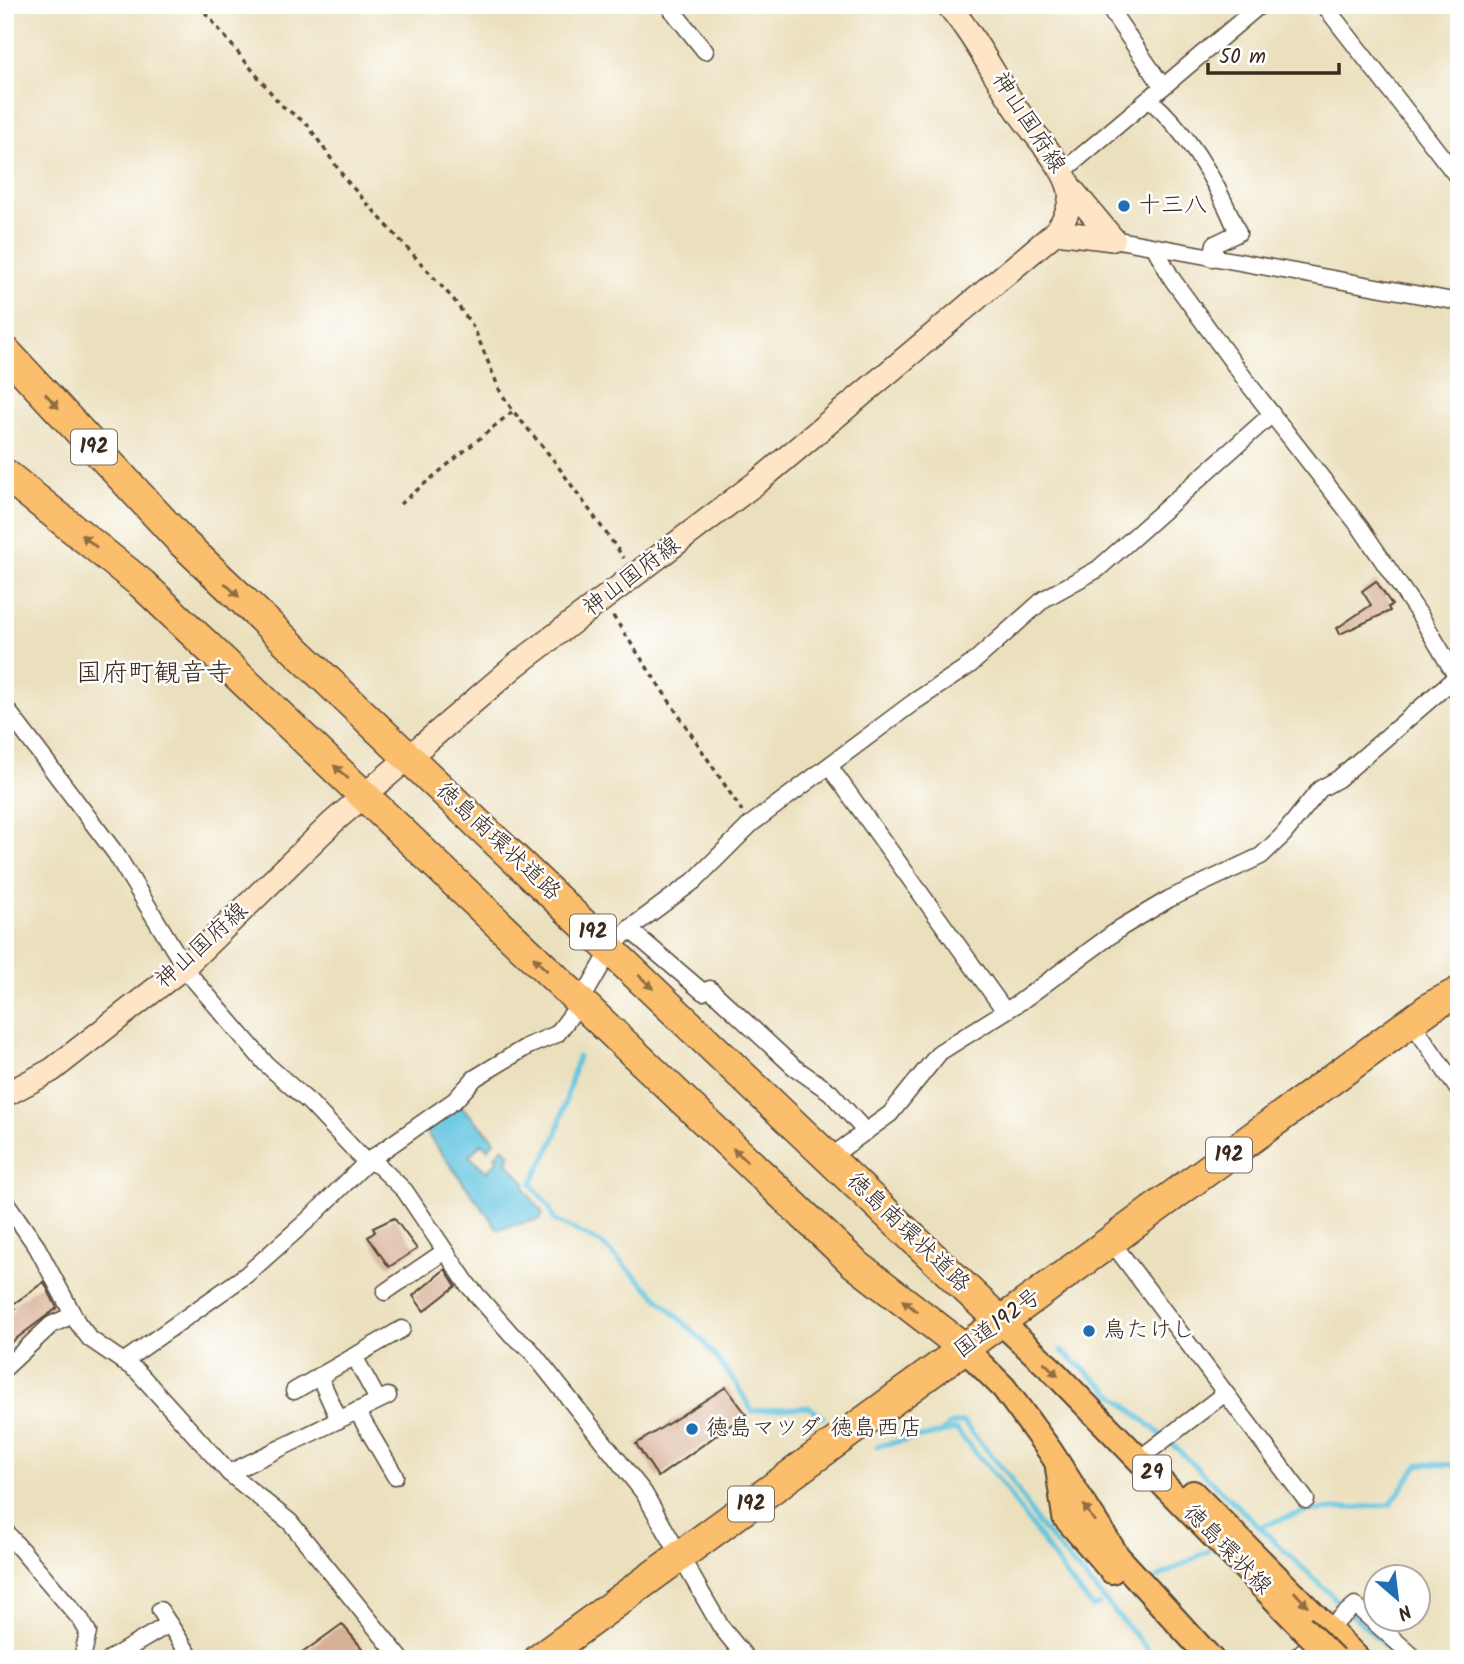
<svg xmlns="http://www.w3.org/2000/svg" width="1464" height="1664" font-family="Kalam,'Klee One',sans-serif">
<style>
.water{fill:#62c4e0;stroke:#4e777f;stroke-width:2}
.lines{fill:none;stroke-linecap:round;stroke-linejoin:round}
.stream{stroke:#62c4e0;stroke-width:5}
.building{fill:#d8b095}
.street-casing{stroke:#554536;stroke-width:19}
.secondary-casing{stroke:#554536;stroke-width:26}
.primary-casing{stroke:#554536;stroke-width:28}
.highway-casing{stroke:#554536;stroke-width:33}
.path{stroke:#554536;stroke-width:3.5;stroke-dasharray:5 5;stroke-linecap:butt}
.street{stroke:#fff;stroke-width:16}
.secondary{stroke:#fde5c5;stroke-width:23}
.primary{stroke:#fabe6d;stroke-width:24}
.highway{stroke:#fabe6d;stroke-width:30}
.primary-bridge-casing{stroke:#554536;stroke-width:28;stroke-linecap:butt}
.primary-bridge{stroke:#fabe6d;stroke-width:24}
.oneway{fill:#916d42}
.poi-dot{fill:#1f6fb2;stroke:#fff;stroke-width:2.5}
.labels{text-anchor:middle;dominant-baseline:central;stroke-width:5;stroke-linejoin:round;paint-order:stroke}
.shield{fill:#fff;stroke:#766a62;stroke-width:2}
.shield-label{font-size:21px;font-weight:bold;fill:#3b2a1e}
.street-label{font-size:23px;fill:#3b2a1e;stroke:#fff}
.poi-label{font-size:23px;fill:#3b2a1e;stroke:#fff;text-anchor:start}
.quarter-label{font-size:26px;fill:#3b2a1e;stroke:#fff}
</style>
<rect width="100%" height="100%" fill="#fff"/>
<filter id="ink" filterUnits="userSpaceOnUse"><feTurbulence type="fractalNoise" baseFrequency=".0143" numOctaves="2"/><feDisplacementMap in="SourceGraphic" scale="14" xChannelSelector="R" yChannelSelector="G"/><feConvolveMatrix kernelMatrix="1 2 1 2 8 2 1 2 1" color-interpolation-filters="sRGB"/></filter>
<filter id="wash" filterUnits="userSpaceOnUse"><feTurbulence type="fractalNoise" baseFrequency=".00686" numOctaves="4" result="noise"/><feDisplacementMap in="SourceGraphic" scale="28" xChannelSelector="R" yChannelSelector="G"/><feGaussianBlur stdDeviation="1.57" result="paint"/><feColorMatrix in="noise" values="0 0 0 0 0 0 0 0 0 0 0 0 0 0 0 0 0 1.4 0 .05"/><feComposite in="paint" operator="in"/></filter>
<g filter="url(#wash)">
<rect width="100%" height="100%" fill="#ebe0bd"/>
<polygon class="water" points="459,1104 495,1140 488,1149 481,1143 469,1156 487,1172 498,1160 495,1156 503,1147 510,1154 507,1162 525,1183 525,1190 543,1213 540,1219 498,1229 425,1131"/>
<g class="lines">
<g class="stream">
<polyline points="578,1056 556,1136 531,1184 549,1206 554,1220 601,1243 630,1271 702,1340 735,1382 752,1411 809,1407 823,1417"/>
<polyline points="1061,1350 1174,1446 1399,1659"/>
<polyline points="939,1434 949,1425 963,1422 1009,1476 1038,1524 1156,1659"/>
<polyline points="877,1446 956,1430 997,1477 1071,1582 1093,1607 1099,1605"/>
<polyline points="1264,1525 1307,1511 1390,1505 1419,1464 1459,1465"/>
<polyline points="1157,1578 1208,1551"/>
</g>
</g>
<g id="blocks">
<g class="building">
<polygon points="1376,581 1392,605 1388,607 1390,611 1340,634 1337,628 1371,605 1362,591"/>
<polygon points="394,1218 417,1249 389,1267 368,1237 375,1232 373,1228"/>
<polygon points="445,1269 456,1286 424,1311 413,1296"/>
<polygon points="44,1282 57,1308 5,1347 5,1317 15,1309 12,1305"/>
<polygon points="726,1387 746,1414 658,1477 636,1444"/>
<polygon points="342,1624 371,1659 294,1659"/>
</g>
</g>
</g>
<g filter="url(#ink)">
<use href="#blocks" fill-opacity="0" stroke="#554536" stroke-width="2"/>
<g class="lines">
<defs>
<g id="street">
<polyline points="668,5 705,51"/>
<polyline points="1107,5 1163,87"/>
<polyline points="1324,5 1459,179"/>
<path d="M1149 99C1189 133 1218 185 1238 233L1215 244 1212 258"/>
<polyline points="1061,173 1260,5"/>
<polyline points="1113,239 1459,302"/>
<polyline points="1155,248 1172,279 1250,386 1360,527 1421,617 1459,681"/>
<polyline points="5,707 116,854 189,974 266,1064 310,1103 362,1158 379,1166 405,1191 468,1285 512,1335 529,1348 644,1493 721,1627 747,1659"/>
<polyline points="829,766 1005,1011"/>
<polyline points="629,929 703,992 710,989 794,1067 830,1092 866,1132"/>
<polyline points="1411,1021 1459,1091"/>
<polyline points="829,1158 890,1114 940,1052 1020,1002 1122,927 1169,899 1261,856 1283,835 1320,789 1338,779 1455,678"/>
<polyline points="5,1201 37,1247 77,1322 90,1339 137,1371 229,1473 290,1522 401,1659"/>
<polyline points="1111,1241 1306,1500"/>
<polyline points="385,1292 445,1251"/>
<polyline points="354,1356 378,1400"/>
<polyline points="123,1362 246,1275 308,1220 368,1161 455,1100 475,1078 528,1046 557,1034 580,1003 611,949 629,929 694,881 751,824 914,702 970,665 1044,599 1098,569 1272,414"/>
<polyline points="5,1368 51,1325 73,1315"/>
<polyline points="319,1376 339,1420"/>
<polyline points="294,1391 402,1329"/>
<polyline points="357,1411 395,1476"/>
<polyline points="1139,1459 1224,1394"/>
<polyline points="229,1473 388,1396"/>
<polyline points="5,1531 81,1620 88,1632 82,1659"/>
<polyline points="160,1610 192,1659"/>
<polyline points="110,1659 169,1624"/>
<polyline points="1294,1659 1355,1605 1416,1659"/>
</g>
<g id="secondary">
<polyline points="1069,186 1113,239"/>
<polyline points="1056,232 1113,239"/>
<path d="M5 1095 52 1070 185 966 332 823 516 665 760 480 1056 232C1065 219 1074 203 1069 187 1063 165 1033 133 1020 114 995 78 977 39 948 5"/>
</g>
<g id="primary">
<polyline points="1001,1322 1051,1369 1301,1626"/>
<polyline points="964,1348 1004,1388 1050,1451 1117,1556 1211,1659"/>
<polyline points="1058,1468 1065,1517 1112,1571"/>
<polyline points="1193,1493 1358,1659"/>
</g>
<g id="highway">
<polyline points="5,351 183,543 1001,1322"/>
<polyline points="5,474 142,584 854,1263 964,1348"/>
<polyline points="539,1659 1431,1007 1459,992"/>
</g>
</defs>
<use href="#street" class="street-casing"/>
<use href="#secondary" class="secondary-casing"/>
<use href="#primary" class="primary-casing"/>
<use href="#highway" class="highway-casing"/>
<g class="path">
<polyline points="199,5 281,105 307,124 346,180 454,300 474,328 500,391 513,411 552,458 624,558"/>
<polyline points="400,504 513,411"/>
<polyline points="613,616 742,811"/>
</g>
<use href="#street" class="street"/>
<use href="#secondary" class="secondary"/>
<use href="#primary" class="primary"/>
<use href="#highway" class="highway"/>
<defs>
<polyline id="primary-bridge" points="1301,1626 1334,1659"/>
</defs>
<use href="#primary-bridge" class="primary-bridge-casing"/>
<use href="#primary-bridge" class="primary-bridge"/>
</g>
<defs><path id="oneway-solid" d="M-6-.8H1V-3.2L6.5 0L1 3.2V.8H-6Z" transform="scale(1.75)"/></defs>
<g class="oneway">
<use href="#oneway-solid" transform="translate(52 401) rotate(48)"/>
<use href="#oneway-solid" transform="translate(89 541) rotate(-141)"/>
<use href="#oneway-solid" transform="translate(232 590) rotate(44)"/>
<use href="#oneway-solid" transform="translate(341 772) rotate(-137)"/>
<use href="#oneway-solid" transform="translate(540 964) rotate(-136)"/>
<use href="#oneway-solid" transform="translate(646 982) rotate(44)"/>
<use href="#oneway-solid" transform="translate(740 1155) rotate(-137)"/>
<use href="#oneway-solid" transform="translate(910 1306) rotate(-142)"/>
<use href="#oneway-solid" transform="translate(1051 1369) rotate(44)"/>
<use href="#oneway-solid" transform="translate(1089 1513) rotate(-123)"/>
<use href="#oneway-solid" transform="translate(1301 1599) rotate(47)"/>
</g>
</g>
<g class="poi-dot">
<circle cx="1124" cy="206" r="7"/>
<circle cx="1089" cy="1331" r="7"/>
<circle cx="692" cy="1429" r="7"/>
</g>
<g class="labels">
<g class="shield">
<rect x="71" y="429.5" width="46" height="35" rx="5"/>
<rect x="570" y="914.5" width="46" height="35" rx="5"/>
<rect x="1206" y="1137.5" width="46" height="35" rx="5"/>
<rect x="1133" y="1455.5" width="38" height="35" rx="5"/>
<rect x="728" y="1486.5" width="46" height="35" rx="5"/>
</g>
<g class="shield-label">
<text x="94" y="447">192</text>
<text x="593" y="932">192</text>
<text x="1229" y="1155">192</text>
<text x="1152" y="1473">29</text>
<text x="751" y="1504">192</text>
</g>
<g class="street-label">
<text transform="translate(1028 123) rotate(57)">神山国府線</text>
<text transform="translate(632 577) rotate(-37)">神山国府線</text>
<text transform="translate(498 842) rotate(43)">徳島南環状道路</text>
<text transform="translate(202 946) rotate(-42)">神山国府線</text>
<text transform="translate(908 1233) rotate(44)">徳島南環状道路</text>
<text transform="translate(998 1324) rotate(-36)">国道192号</text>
<text transform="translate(1227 1550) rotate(46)">徳島環状線</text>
</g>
<g class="poi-label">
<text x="1138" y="206">十三八</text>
<text x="1103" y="1331">鳥たけし</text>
<text x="706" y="1429">徳島マツダ 徳島西店</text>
</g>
<g class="quarter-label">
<text x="154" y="674">国府町観音寺</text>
</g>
</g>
<rect width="1464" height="1664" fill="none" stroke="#fff" stroke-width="28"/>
<g transform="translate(1397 1598) rotate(152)"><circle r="33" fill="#ffffff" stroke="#b1aaa5" stroke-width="2"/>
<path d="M0-5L12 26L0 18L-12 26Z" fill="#1f6fb2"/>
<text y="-10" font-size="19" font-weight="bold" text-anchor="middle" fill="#3b2a1e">N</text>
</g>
<path d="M1208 63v10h131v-10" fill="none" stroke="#3b2a1e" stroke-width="3.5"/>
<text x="1219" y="63" font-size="21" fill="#3b2a1e" stroke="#ffffff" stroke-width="5" paint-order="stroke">50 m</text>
</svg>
